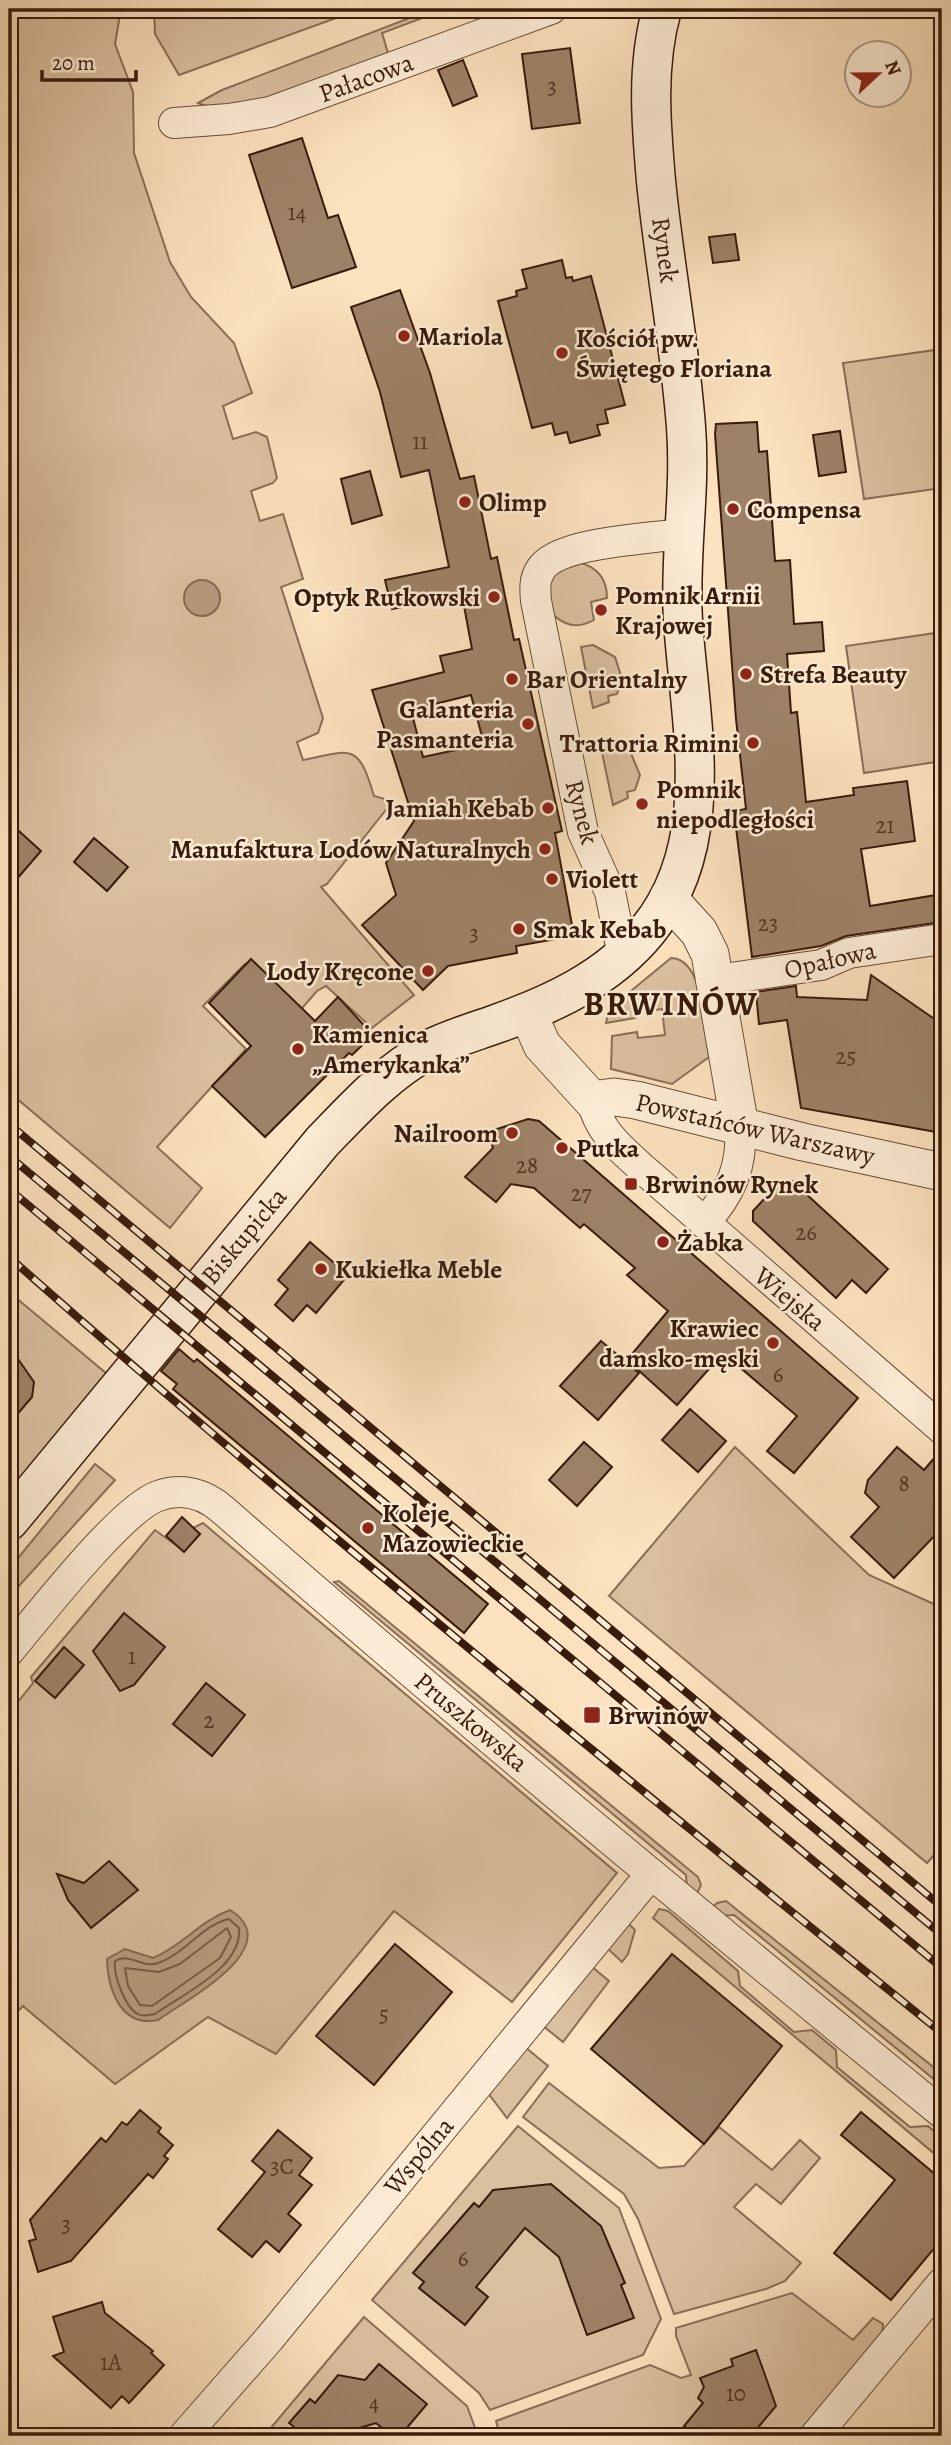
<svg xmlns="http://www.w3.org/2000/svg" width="951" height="2445" font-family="Alegreya,serif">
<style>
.green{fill:#dbc0a0;stroke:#8a6e56;stroke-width:2}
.water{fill:#b99e81;stroke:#856a52;stroke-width:2}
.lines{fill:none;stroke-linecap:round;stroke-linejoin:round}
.shore{stroke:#785c46;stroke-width:2}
.building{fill:#9e8268;stroke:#381b0b;stroke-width:2;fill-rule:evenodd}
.minor-casing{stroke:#694d38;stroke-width:32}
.tertiary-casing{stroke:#694d38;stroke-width:39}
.secondary-casing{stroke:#381b0b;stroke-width:41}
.minor{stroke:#fdecd5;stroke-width:30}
.tertiary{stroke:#fdecd5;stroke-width:37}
.secondary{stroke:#fdecd5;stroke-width:38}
.rail-casing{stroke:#381b0b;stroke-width:8}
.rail{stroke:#fdecd5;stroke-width:5;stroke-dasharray:16;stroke-linecap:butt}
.poi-dot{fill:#8f2418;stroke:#fdecd5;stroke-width:2.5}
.labels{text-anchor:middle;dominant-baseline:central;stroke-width:5;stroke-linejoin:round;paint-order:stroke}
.number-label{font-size:23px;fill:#523522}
.street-label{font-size:26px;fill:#381b0b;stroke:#fdecd5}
.poi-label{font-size:26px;font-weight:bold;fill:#381b0b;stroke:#fdecd5;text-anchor:start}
.district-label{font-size:33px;font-weight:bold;letter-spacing:2px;fill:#381b0b;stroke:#fdecd5}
</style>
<rect width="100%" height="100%" fill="#fce2be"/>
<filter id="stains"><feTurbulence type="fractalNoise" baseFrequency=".00286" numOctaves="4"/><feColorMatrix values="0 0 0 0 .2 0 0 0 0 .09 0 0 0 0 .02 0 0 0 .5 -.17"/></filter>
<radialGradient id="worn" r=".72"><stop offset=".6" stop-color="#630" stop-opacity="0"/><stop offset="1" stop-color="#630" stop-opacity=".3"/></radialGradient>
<g class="green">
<path d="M9 9H121L115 44 133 92 134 153 170 262 191 297 234 343 252 393 223 406 233 439 256 432 267 437 277 478 273 483 251 491 260 521 283 514 303 579 281 587 323 718 318 733 297 742 303 760C352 750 358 742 374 796L385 799 389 806 327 884 321 887 414 995 372 1028 326 986 317 991 297 1014 245 964 203 1006 246 1049 157 1147 202 1188 170 1228 9 1092Z"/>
<polygon points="154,9 361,9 179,75 155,34"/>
<path d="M433 9H446L382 33 388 53C349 69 236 122 198 103L222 90Z"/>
<polygon points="942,349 942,488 864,499 843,363"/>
<path d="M578 562C598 567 607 579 607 598L591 602 594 620C576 630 563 625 549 611V576Z"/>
<polygon points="942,632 942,761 864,773 846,646"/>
<polygon points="593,645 615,657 622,679 617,694 608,696 609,702 593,708 581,647"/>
<polygon points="608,742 630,751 640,775 635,790 627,792 628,798 613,805 600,743"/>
<path d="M671 958C705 959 705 1031 709 1057L672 1084 611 1069 612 1036 637 1032 638 1038 665 1035 662 1009 639 1012 635 1018 606 1023 609 1009Z"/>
<polygon points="9,1292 107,1374 9,1492"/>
<polygon points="735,1447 869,1575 936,1605 942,1598 942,1846 927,1863 609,1596"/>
<polygon points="95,1464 115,1480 9,1597 9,1569"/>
<polygon points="203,1523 617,1873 512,2002 394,1911 276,2054 208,2017 115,2084 23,2006 11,2018 9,2010 9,1713 33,1683 31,1677 155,1530 184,1551 200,1534 193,1528"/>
<polygon points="339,1581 698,1877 701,1885 695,1898 687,1892 686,1875 334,1582"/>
<polygon points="726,1901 942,2074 942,2086 734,1915 718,1916 710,1910 717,1903"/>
<polygon points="659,1909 668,1911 738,1971 740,1986 794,2032 812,2030 836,2050 837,2067 910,2127 928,2126 942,2138 942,2160 653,1918"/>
<polygon points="627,1922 635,1930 628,1954 622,1962 606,1947"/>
<polygon points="591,1966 609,1981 563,2042 543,2026"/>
<polygon points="525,2047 548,2066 507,2118 488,2093"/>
<polygon points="549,2083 659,2168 684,2166 719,2127 772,2170 800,2140 820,2158 781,2204 756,2184 734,2207 801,2263 785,2281 766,2289 674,2314 638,2219 624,2194 523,2117"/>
<polygon points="518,2126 619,2208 661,2319 643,2355 490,2410 479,2393 372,2300"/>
<polygon points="792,2293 853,2340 873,2318 883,2324 882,2337 798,2436 500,2436 496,2421 650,2365 681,2378 691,2375 676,2336 676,2328"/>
<polygon points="364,2317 467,2406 478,2436 264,2436"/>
</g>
<g class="water">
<circle cx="202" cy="598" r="18"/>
<path d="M230 1910C289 1947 184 2001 158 2020 121 2028 108 1990 107 1959L125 1949 153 1958C182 1946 200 1921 230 1910Z"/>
</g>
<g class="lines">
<g class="shore">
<path d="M229 1919 239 1928C243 1967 183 1994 155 2014 149 2015 143 2017 138 2014 125 2008 113 1974 115 1961 130 1952 142 1969 158 1963 185 1954 202 1925 229 1919Z"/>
<polygon points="227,1928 231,1937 220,1958 152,2006 140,2005 128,1986 125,1968 159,1972 180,1964"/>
</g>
</g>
<g class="building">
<polygon points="570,48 580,123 532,129 522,54"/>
<polygon points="463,60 477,96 453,106 438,70"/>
<polygon points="302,138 328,218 338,215 356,267 292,288 249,155"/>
<polygon points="735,234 739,260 713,263 709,237"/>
<polygon points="562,260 566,278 572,277 573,281 591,276 625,405 605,410 608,423 597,425 600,435 570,443 567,432 555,435 552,423 532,428 498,301 517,296 516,291 527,288 522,270"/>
<path d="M400 290 430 373 460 479 474 476 491 559 497 557 514 640 519 639 562 831 555 833 574 936 516 946 517 953 448 966 423 990 362 925 396 895 386 863 414 821 372 690 444 672 440 656 472 649 462 595 392 609 385 580 449 567 429 470 401 477 380 392 351 307ZM471 695 484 744 423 757 411 710Z"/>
<polygon points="757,422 759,452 767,451 775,561 790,560 794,624 822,622 824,651 787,654 791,713 797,712 806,802 854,795 853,788 907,781 915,841 861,849 870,906 942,894 942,922 846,936 821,946 752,957 734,811 746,809 736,719 715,434 716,424"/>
<polygon points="840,431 846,472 819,476 813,435"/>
<polygon points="370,471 382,515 352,524 341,479"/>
<polygon points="9,822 41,851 9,888"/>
<polygon points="94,838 128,867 107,891 74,862"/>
<polygon points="251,959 315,1021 338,997 373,1035 352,1055 349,1053 265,1137 212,1086 251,1046 209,1003"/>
<polygon points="871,975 933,1018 942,1019 942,1133 801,1108 787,1020 759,1024 756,992 796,986 797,997 867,1000"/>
<polygon points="528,1119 539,1121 546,1127 858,1398 794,1473 767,1451 797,1416 723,1353 677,1405 627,1360 668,1311 627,1275 635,1268 584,1224 580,1228 534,1188 511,1184 496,1202 465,1177 493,1148 488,1132"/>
<polygon points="781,1181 792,1181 888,1269 866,1293 852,1280 836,1298 753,1221 753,1211"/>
<polygon points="310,1242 348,1275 316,1313 307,1305 293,1321 275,1305 288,1289 278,1280"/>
<polygon points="601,1341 639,1373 598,1420 560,1386"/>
<polygon points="9,1346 34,1382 32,1397 9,1424"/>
<polygon points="179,1349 194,1362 197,1359 488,1604 464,1633 173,1389 177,1384 161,1371"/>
<polygon points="690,1409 726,1441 698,1472 662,1440"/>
<polygon points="584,1442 612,1467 577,1506 549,1480"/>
<polygon points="897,1447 924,1470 942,1449 942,1528 894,1578 851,1537 879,1507 865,1493 868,1480"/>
<polygon points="182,1517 200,1534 184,1552 166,1536"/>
<polygon points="124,1613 165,1647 134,1685 120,1691 93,1651"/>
<polygon points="64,1647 84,1665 55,1698 35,1681"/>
<polygon points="206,1683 245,1715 212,1756 173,1724"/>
<polygon points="109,1861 138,1890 91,1928 68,1900 57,1874 84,1883"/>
<polygon points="395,1944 452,1992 374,2085 316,2036"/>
<polygon points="672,1954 782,2046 704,2144 591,2049"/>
<polygon points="140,2110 161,2128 158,2132 173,2145 164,2156 168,2159 153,2178 148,2174 71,2261 38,2272 29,2241 36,2239 30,2220 101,2138 106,2142 122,2122 127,2125"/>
<polygon points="861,2112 942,2180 942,2239 891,2300 834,2253 895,2180 841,2135"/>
<polygon points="278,2130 312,2158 299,2175 312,2185 288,2214 301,2225 279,2252 266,2241 252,2257 218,2229 265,2172 252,2161"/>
<polygon points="551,2184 601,2226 625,2283 621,2285 634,2318 587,2335 559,2257 525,2228 476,2287 488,2297 465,2325 419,2288 424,2282 413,2273 474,2203 479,2207 493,2190"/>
<polygon points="102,2302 105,2313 153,2351 151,2353 164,2365 129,2403 122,2396 111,2408 53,2356 64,2352 53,2317"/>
<polygon points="756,2350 776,2406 751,2436 697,2436 684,2426 703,2403 698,2398 704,2387 700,2378 733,2366 731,2359"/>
<polygon points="379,2364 427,2404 400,2436 392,2436 376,2423 356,2429 349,2436 305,2436 289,2423 310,2399 315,2403 338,2375 365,2380"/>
</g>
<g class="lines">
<defs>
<g id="minor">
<polyline points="174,123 229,119 270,112 551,9"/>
<path d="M623 956 610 892 583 832 536 601C535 590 534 579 541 569 559 541 654 539 686 533"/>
<polyline points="717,980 821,965 849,953 942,939"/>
<path d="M592 1100C599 1132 620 1148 643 1169L942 1429"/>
<path d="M704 1223C730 1195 743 1166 740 1127"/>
<path d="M9 1651C38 1617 121 1509 158 1496 182 1487 205 1494 223 1510 458 1716 700 1915 942 2113"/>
<polyline points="184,2436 269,2339 651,1874"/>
<polyline points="815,2436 942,2283"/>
</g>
<g id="tertiary">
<polyline points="668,898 699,932 710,954 740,1127"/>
<polyline points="528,1013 542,1045 592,1100 614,1097 636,1100 803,1142 942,1172"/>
</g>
<path id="secondary" d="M9 1521 322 1142C354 1109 386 1073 428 1050 449 1039 474 1032 496 1024 553 1004 609 978 648 930 719 843 690 723 683 621 679 556 691 492 686 427 680 345 664 263 656 181 651 123 646 66 662 9"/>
</defs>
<use href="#minor" class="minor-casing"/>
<use href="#tertiary" class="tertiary-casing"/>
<use href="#secondary" class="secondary-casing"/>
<use href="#minor" class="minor"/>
<use href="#tertiary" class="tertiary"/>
<use href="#secondary" class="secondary"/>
<defs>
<g id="rail">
<polyline points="9,1124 942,1907"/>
<polyline points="9,1156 942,1935"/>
<polyline points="9,1189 942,1968"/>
<path d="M9 1257C312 1525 627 1779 942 2033"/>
</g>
</defs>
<use href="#rail" class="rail-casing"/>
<use href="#rail" class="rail"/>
</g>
<g class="poi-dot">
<circle cx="404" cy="336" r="7"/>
<circle cx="562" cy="353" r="7"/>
<circle cx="465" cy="502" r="7"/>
<circle cx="733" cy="509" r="7"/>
<circle cx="494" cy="597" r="7"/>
<circle cx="601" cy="610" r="7"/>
<circle cx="746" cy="674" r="7"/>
<circle cx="512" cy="679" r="7"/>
<circle cx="528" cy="724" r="7"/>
<circle cx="753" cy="743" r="7"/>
<circle cx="642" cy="804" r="7"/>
<circle cx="548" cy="808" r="7"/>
<circle cx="545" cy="849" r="7"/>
<circle cx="552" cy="879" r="7"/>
<circle cx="519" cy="929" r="7"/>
<circle cx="428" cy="971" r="7"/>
<circle cx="298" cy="1049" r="7"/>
<circle cx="512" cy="1133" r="7"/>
<circle cx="562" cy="1148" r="7"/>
<rect x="624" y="1177" width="14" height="14" rx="3.5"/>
<circle cx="663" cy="1242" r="7"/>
<circle cx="321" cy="1269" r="7"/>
<circle cx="773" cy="1343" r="7"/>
<circle cx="368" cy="1528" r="7"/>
<rect x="583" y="1706" width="18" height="18" rx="3.5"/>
</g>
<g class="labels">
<g class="number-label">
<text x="552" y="86">3</text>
<text x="297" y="212">14</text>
<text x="420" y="441">11</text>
<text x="885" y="825">21</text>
<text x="768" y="923">23</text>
<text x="474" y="933">3</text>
<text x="846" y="1056">25</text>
<text x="527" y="1165">28</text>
<text x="581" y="1193">27</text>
<text x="806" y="1232">26</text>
<text x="778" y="1374">6</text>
<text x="904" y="1483">8</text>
<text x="132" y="1656">1</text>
<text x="209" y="1720">2</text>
<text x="384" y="2014">5</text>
<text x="282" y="2166">3C</text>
<text x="66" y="2224">3</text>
<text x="463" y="2258">6</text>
<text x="111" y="2362">1A</text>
<text x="736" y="2393">10</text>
<text x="374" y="2402">4</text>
</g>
<g class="street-label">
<text transform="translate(366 78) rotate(-20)">Pałacowa</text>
<text transform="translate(665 250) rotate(82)">Rynek</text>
<text transform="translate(582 812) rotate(75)">Rynek</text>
<text transform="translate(830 960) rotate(-13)">Opałowa</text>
<text transform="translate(755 1129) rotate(13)">Powstańców Warszawy</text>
<text transform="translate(244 1236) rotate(-50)">Biskupicka</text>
<text transform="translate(790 1299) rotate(40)">Wiejska</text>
<text transform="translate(471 1722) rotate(40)">Pruszkowska</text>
<text transform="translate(419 2156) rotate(-50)">Wspólna</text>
</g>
<g class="poi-label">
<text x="418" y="336">Mariola</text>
<text x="576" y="338">Kościół pw.<tspan x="576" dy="30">Świętego Floriana</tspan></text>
<text x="479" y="502">Olimp</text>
<text x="747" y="509">Compensa</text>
<text x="615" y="595">Pomnik Arnii<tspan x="615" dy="30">Krajowej</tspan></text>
<text x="480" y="597" text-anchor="end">Optyk Rutkowski</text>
<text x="760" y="674">Strefa Beauty</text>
<text x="526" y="679">Bar Orientalny</text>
<text x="514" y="709" text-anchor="end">Galanteria<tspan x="514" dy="30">Pasmanteria</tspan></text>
<text x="739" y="743" text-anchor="end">Trattoria Rimini</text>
<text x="656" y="789">Pomnik<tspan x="656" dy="30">niepodległości</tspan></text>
<text x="534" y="808" text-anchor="end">Jamiah Kebab</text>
<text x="531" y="849" text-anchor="end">Manufaktura Lodów Naturalnych</text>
<text x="566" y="879">Violett</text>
<text x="533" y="929">Smak Kebab</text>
<text x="414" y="971" text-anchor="end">Lody Kręcone</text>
<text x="312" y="1034">Kamienica<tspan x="312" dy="30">„Amerykanka”</tspan></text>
<text x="498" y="1133" text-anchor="end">Nailroom</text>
<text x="576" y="1148">Putka</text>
<text x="645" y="1184">Brwinów Rynek</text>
<text x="677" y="1242">Żabka</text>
<text x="335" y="1269">Kukiełka Meble</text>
<text x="759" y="1328" text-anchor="end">Krawiec<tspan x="759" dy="30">damsko-męski</tspan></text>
<text x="382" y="1513">Koleje<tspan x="382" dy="30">Mazowieckie</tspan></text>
<text x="608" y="1715">Brwinów</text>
</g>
<g class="district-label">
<text x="671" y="1003">BRWINÓW</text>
</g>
</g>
<rect width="951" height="2445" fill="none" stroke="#fce2be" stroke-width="35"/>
<rect x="10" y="10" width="930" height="2424" fill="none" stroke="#381b0b" stroke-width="3.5"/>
<rect x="18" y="18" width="916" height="2410" fill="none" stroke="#381b0b" stroke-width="2"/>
<g transform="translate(878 74) rotate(68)"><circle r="33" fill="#fdecd5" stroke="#ae9884" stroke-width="2"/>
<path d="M0-5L12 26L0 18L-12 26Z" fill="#8f2418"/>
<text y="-10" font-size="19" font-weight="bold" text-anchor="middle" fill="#381b0b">N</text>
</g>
<path d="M42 70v10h94v-10" fill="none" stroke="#381b0b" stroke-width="3.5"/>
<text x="52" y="70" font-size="21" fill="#381b0b" stroke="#fdecd5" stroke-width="5" paint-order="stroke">20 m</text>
<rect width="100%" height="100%" filter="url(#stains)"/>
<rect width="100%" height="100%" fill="url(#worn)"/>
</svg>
